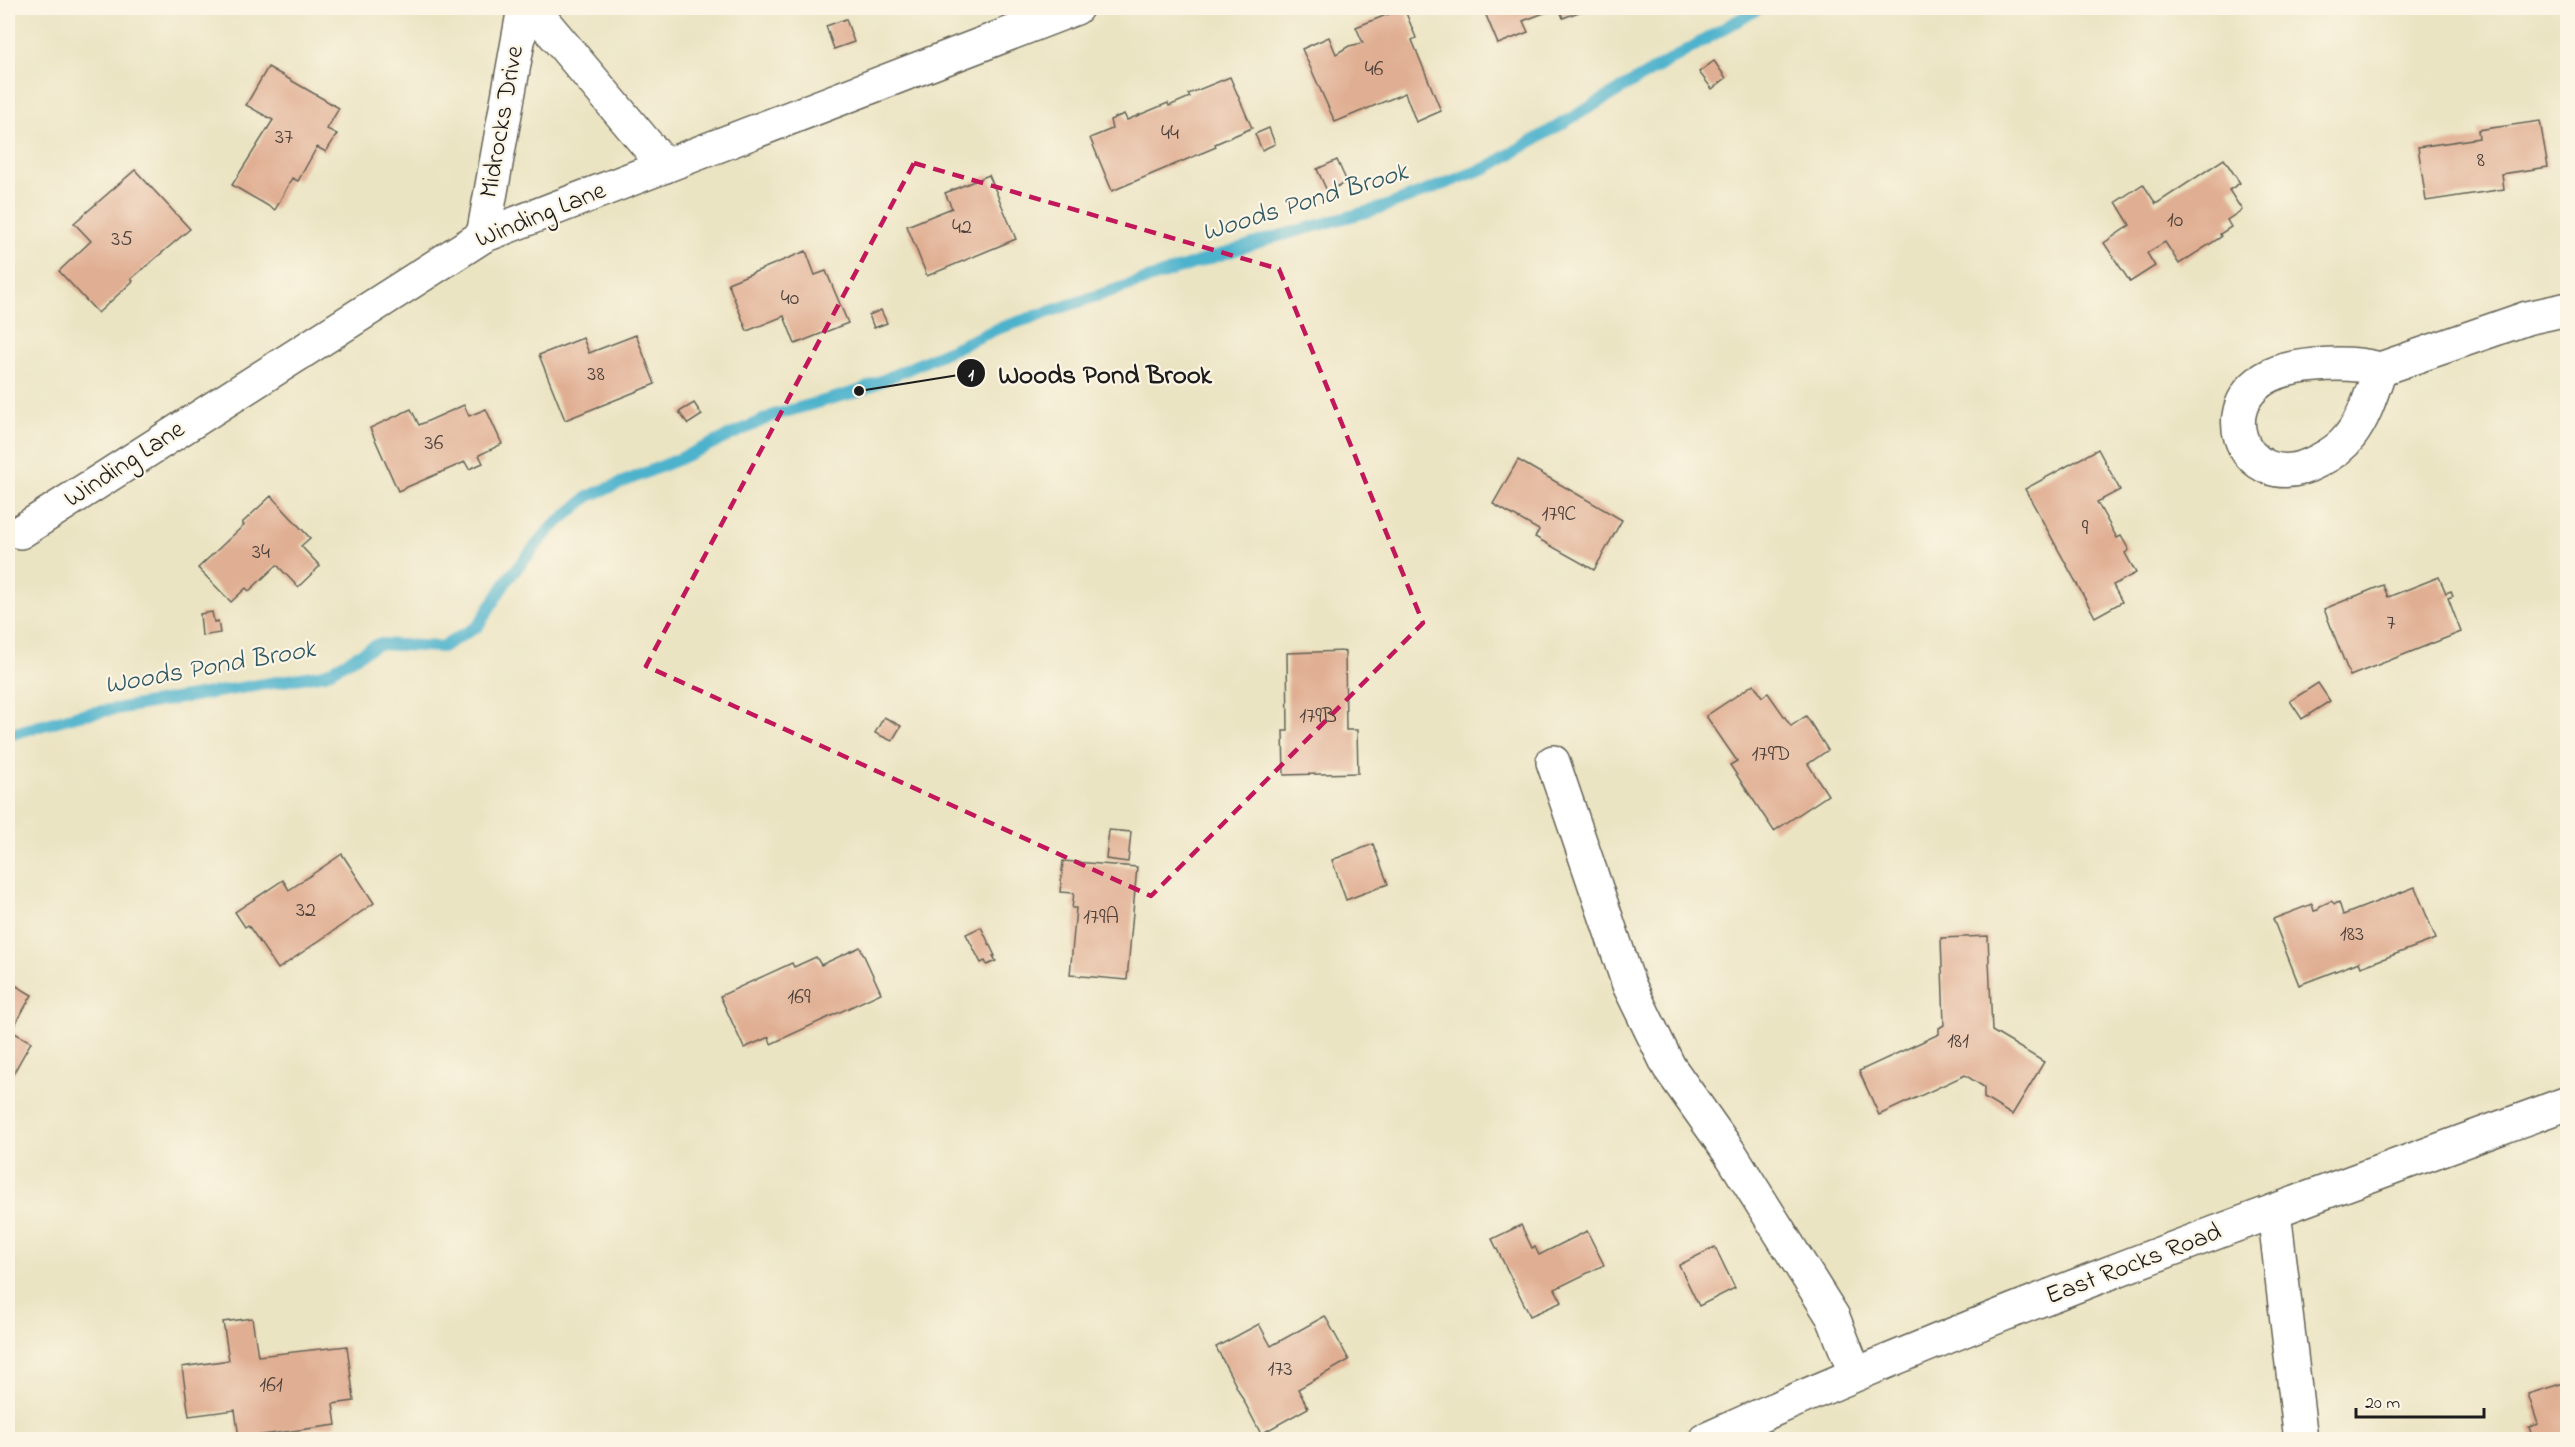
<svg xmlns="http://www.w3.org/2000/svg" width="2575" height="1447" font-family="'Indie Flower',sans-serif">
<style>
.lines{fill:none;stroke-linecap:round;stroke-linejoin:round}
.stream{stroke:#4db2cc;stroke-width:12}
.building{fill:#e0ae92}
.minor-casing{stroke:#646256;stroke-width:36}
.minor{stroke:#fff;stroke-width:33}
.marked{fill:none;stroke:#c2185b;stroke-width:4.5;stroke-dasharray:12 8;stroke-linejoin:round}
.labels{text-anchor:middle;dominant-baseline:central;stroke-width:4.5;stroke-linejoin:round;paint-order:stroke}
.number-label{font-size:22px;fill:#4d403a}
.street-label{font-size:26px;fill:#1c1c1c;stroke:#fcf5e5}
.water-label{font-size:27px;font-style:italic;fill:#305862;stroke:#fcf5e5}
.leader{fill:none;stroke:#1c1c1c;stroke-width:2}
.callout-dot{fill:#1c1c1c;stroke:#fcf5e5;stroke-width:2}
.mark-label{font-size:18px;text-anchor:middle;font-weight:bold;fill:#fff}
.callout-label{font-size:27px;text-anchor:middle;font-weight:bold;fill:#1c1c1c;stroke:#fcf5e5;stroke-width:4.5;stroke-linejoin:round;paint-order:stroke}
</style>
<rect width="100%" height="100%" fill="#fcf5e5"/>
<filter id="ink" filterUnits="userSpaceOnUse"><feTurbulence type="fractalNoise" baseFrequency=".0167" numOctaves="2"/><feDisplacementMap in="SourceGraphic" scale="12" xChannelSelector="R" yChannelSelector="G"/><feConvolveMatrix kernelMatrix="1 2 1 2 8 2 1 2 1" color-interpolation-filters="sRGB"/></filter>
<filter id="wash" filterUnits="userSpaceOnUse"><feTurbulence type="fractalNoise" baseFrequency=".008" numOctaves="4" result="noise"/><feDisplacementMap in="SourceGraphic" scale="24" xChannelSelector="R" yChannelSelector="G"/><feGaussianBlur stdDeviation="1.35" result="paint"/><feColorMatrix in="noise" values="0 0 0 0 0 0 0 0 0 0 0 0 0 0 0 0 0 1.4 0 .05"/><feComposite in="paint" operator="in"/></filter>
<g filter="url(#wash)">
<rect width="100%" height="100%" fill="#ebe4c3"/>
<g class="lines">
<polyline class="stream" points="8,735 79,715 325,674 378,644 442,647 478,626 507,580 551,528 589,496 679,459 774,415 859,391 997,329 1268,239 1384,207 1488,167 1759,8"/>
</g>
<g id="blocks">
<g class="building">
<polygon points="1404,8 1416,38 1412,40 1441,111 1416,122 1405,93 1335,122 1302,49 1329,37 1336,54 1349,46 1363,43 1356,27"/>
<polygon points="1483,8 1557,8 1523,21 1528,32 1498,44"/>
<polygon points="1559,8 1584,8 1584,10 1563,18"/>
<polygon points="846,19 854,42 834,49 826,26"/>
<polygon points="1714,61 1726,78 1712,89 1699,72"/>
<polygon points="268,67 339,108 327,129 337,134 326,152 317,147 298,181 292,178 275,210 232,185 273,120 246,105"/>
<polygon points="1230,77 1252,128 1215,144 1216,147 1112,191 1090,138 1112,129 1110,120 1124,114 1127,120 1168,103 1169,106 1190,97 1188,94"/>
<polygon points="2540,121 2548,167 2502,174 2504,189 2426,201 2418,147 2479,138 2478,130"/>
<polygon points="1269,128 1275,144 1262,150 1255,134"/>
<polygon points="2224,159 2240,183 2229,190 2242,210 2227,220 2231,227 2220,234 2221,237 2179,264 2165,242 2147,253 2155,266 2130,282 2104,243 2130,225 2116,202 2143,184 2156,204"/>
<polygon points="1337,160 1347,182 1327,191 1317,169"/>
<polygon points="135,170 190,229 131,279 133,281 98,313 59,271 91,241 74,223"/>
<polygon points="989,175 1016,239 927,276 907,226 952,208 945,193"/>
<polygon points="806,251 815,275 826,271 848,323 795,344 784,316 747,331 728,283"/>
<polygon points="881,310 887,323 874,328 869,315"/>
<polygon points="636,335 655,384 565,420 539,355 583,338 589,353"/>
<polygon points="694,403 702,415 688,424 679,412"/>
<polygon points="464,405 469,416 486,409 502,444 479,455 483,463 469,469 465,462 398,491 370,428 411,409 419,425"/>
<polygon points="2098,449 2120,490 2097,502 2117,538 2121,536 2129,550 2125,553 2136,573 2113,585 2122,602 2095,617 2025,489"/>
<polygon points="1518,460 1622,520 1594,570 1535,537 1539,530 1493,504"/>
<polygon points="271,496 310,538 301,546 320,566 298,587 277,565 249,591 246,588 231,602 198,568 244,525 242,523"/>
<polygon points="2439,577 2446,593 2451,591 2453,596 2448,598 2461,632 2350,676 2324,609 2383,585 2388,597"/>
<polygon points="212,612 214,622 218,621 220,633 202,636 200,614"/>
<polygon points="1345,651 1346,730 1357,730 1358,773 1284,775 1283,731 1288,731 1287,653"/>
<polygon points="2318,683 2330,701 2302,719 2290,701"/>
<polygon points="1754,684 1762,697 1768,693 1791,726 1806,716 1828,750 1808,764 1828,795 1774,831 1730,765 1737,761 1706,716"/>
<polygon points="884,717 901,726 892,741 875,733"/>
<polygon points="1109,830 1131,832 1128,862 1106,859"/>
<polygon points="1373,844 1388,884 1346,900 1332,860"/>
<polygon points="342,854 374,903 278,969 248,925 245,927 235,912 283,880 289,890"/>
<polygon points="1063,861 1137,867 1127,980 1070,975 1076,908 1072,908 1074,893 1060,892"/>
<polygon points="2415,887 2436,939 2361,967 2359,962 2299,985 2273,919 2312,904 2314,911 2318,910 2320,906 2331,901 2335,904 2339,902 2343,915"/>
<polygon points="981,927 995,956 993,956 996,961 987,965 985,961 981,963 966,934"/>
<polygon points="1988,936 1992,1031 2044,1062 2012,1115 1984,1098 1984,1087 1965,1075 1879,1115 1859,1071 1939,1034 1939,1028 1944,1025 1941,938"/>
<polygon points="860,947 881,993 771,1044 769,1037 744,1048 720,996 792,963 794,967 816,957 821,965"/>
<polygon points="8,981 32,995 11,1031 31,1042 8,1083"/>
<polygon points="1521,1225 1532,1248 1535,1247 1539,1255 1587,1231 1604,1265 1555,1289 1562,1302 1530,1316 1492,1239"/>
<polygon points="1715,1247 1735,1288 1699,1306 1679,1265"/>
<polygon points="1325,1316 1349,1360 1298,1389 1308,1408 1261,1434 1216,1347 1259,1324 1271,1346"/>
<polygon points="252,1318 258,1356 347,1346 354,1401 333,1404 336,1425 239,1438 235,1410 189,1416 182,1367 229,1360 223,1322"/>
<polygon points="2567,1382 2568,1440 2533,1440 2529,1427 2538,1424 2528,1394"/>
</g>
</g>
</g>
<g filter="url(#ink)">
<use href="#blocks" fill-opacity="0" stroke="#646256" stroke-width="1.5"/>
<g class="lines">
<defs>
<g id="minor">
<polyline points="532,8 665,166"/>
<polyline points="483,236 524,8"/>
<path d="M2380 369C2372 392 2365 417 2350 436 2342 447 2330 455 2318 461 2240 504 2198 386 2294 368 2323 363 2352 362 2380 369L2527 318 2568 309"/>
<polyline points="20,532 483,236 1076,8"/>
<polyline points="1553,762 1629,985 1669,1067 1732,1156 1833,1317 1855,1373"/>
<polyline points="2274,1211 2301,1440"/>
<path d="M1705 1440C1987 1313 2278 1209 2568 1103"/>
</g>
</defs>
<use href="#minor" class="minor-casing"/>
<use href="#minor" class="minor"/>
</g>
</g>
<path class="marked" d="M914 163 1279 269 1423 623 1151 896 646 666Z"/>
<g class="labels">
<g class="number-label">
<text x="1374" y="70">46</text>
<text x="1170" y="134">44</text>
<text x="284" y="138">37</text>
<text x="2481" y="161">8</text>
<text x="2175" y="221">10</text>
<text x="962" y="228">42</text>
<text x="122" y="240">35</text>
<text x="790" y="299">40</text>
<text x="596" y="375">38</text>
<text x="434" y="444">36</text>
<text x="1559" y="515">179C</text>
<text x="2085" y="529">9</text>
<text x="261" y="553">34</text>
<text x="2391" y="624">7</text>
<text x="1318" y="717">179B</text>
<text x="1771" y="755">179D</text>
<text x="306" y="911">32</text>
<text x="1101" y="918">179A</text>
<text x="2352" y="935">183</text>
<text x="799" y="998">169</text>
<text x="1958" y="1042">181</text>
<text x="1280" y="1370">173</text>
<text x="271" y="1386">161</text>
</g>
<g class="street-label">
<text transform="translate(503 122) rotate(-80)">Midrocks Drive</text>
<text transform="translate(541 216) rotate(-22)">Winding Lane</text>
<text transform="translate(125 465) rotate(-33)">Winding Lane</text>
<text transform="translate(2134 1265) rotate(-21)">East Rocks Road</text>
</g>
<g class="water-label">
<text transform="translate(1305 203) rotate(-17)">Woods Pond Brook</text>
<text transform="translate(210 668) rotate(-10)">Woods Pond Brook</text>
</g>
</g>
<path class="leader" d="M859 391L971 373"/>
<g class="callout-dot">
<circle cx="859" cy="391" r="6"/>
<circle cx="971" cy="373" r="15"/>
</g>
<g class="mark-label">
<text x="971" y="380">1</text>
</g>
<g class="callout-label">
<text x="1105" y="383">Woods Pond Brook</text>
</g>
<rect width="2575" height="1447" fill="none" stroke="#fcf5e5" stroke-width="30"/>
<path d="M2356 1408v9h128v-9" fill="none" stroke="#1c1c1c" stroke-width="3"/>
<text x="2365" y="1408" font-size="18" fill="#1c1c1c" stroke="#fcf5e5" stroke-width="4.5" paint-order="stroke">20 m</text>
</svg>
